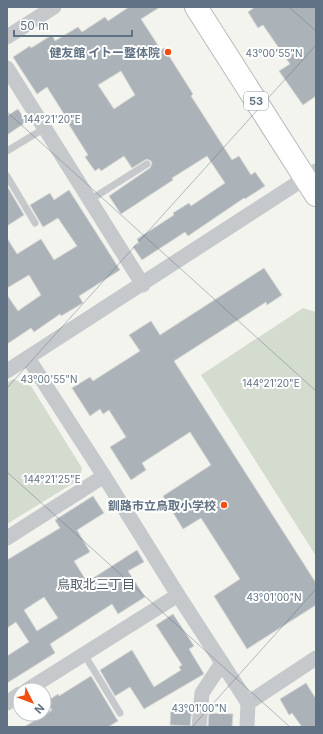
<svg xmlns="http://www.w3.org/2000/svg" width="323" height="734" font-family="Inter,'Noto Sans JP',sans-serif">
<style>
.green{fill:#d4dcd0}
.building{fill:#abb2b8;stroke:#d5d5d2;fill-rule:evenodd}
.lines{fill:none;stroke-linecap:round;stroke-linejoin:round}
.primary-casing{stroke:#b6babe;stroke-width:24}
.lane{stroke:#c6c9cc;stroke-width:7}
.street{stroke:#c6c9cc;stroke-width:15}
.primary{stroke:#fff;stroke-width:22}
.ticks{fill:none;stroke:#607283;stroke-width:1;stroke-opacity:0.45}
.poi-dot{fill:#f14e13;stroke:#fff;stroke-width:1.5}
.labels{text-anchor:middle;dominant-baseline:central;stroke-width:4;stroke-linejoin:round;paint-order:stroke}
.shield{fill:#fff;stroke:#909ca8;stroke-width:1}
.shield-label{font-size:11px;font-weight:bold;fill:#607283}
.poi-label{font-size:12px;font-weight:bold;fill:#607283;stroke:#fff;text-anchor:end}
.neighbourhood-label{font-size:13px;fill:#4f5c67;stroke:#fff}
.ticks-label{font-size:10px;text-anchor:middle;fill:#607283;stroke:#fff;stroke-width:4;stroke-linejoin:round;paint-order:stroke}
</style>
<rect width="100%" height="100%" fill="#f4f4ef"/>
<g class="green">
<polygon points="303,308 316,312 316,556 201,375"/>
<polygon points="13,379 31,386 82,468 80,479 7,524 7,383"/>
</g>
<g class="building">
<path d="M129 7H160L141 19 161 50 164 48 193 94 191 96 232 160 239 156 251 175 255 172 265 186 245 199 244 198 188 236 185 232 142 260 133 247 139 243 137 239 174 215 173 213 189 203 191 206 225 183 207 156 172 178 173 180 121 214 109 196 150 168 152 164 151 161 147 159 145 160 132 168 124 156 101 171 99 168 95 171 85 157 88 155 68 123 69 122 47 87 37 94 13 57 30 46 31 48 52 35 55 41 78 27 82 32 105 17 108 21ZM121 71 135 95 114 109 98 85Z"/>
<polygon points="255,7 316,7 316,96 303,105 279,71 290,64 263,25 258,28 248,12"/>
<polygon points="18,109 26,122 7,135 7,116"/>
<polygon points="7,186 24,215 7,226"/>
<polygon points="69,190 120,270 79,296 83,303 61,316 60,314 34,332 31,328 7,344 7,295 18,311 41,295 29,275 7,288 7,238 17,254 41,239 54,260 77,246 58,218 43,227 30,205 50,193 54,200"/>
<polygon points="264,268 282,295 267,305 266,302 174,361 316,583 316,605 247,649 214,596 240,579 201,518 183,529 163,496 211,465 190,432 142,463 146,470 131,480 110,447 126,437 109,410 103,414 100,409 90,416 72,388 90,377 93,381 140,351 129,335 151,321 160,335"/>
<path d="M93 496 104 513 77 530 90 552 74 561 87 582 137 550 144 562 128 571 145 597 118 614 112 604 50 644 55 653 7 683V656L29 642 16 622 7 628V560L60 528 55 520ZM44 597 58 618 37 631 24 610Z"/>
<polygon points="173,614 194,646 189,649 204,674 144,709 130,687 115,696 100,670 132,650 154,687 181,670 179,667 182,665 156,625"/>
<polygon points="91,676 118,721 108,727 24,727 52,710 46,702 58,694 59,696"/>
<polygon points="306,683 316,699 316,727 302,727 292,713 289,715 280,699"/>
<polygon points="171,707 192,708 190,726 170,725"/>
<polygon points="209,713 233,714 232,727 208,727"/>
</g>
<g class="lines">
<defs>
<polyline id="primary" points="196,7 316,195"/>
</defs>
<use href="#primary" class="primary-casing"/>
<g class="lane">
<polyline points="7,151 45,128"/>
<polyline points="7,176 35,223"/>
<polyline points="90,200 147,164"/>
<polyline points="84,654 120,713"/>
</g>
<g class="street">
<polyline points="7,37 54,7"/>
<polyline points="7,68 143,285"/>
<polyline points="28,358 104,476 178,595 248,703 316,658"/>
<polyline points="7,371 316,171"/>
<polyline points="7,538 104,476"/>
<polyline points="27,690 178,595"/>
<polyline points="7,703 20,694"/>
<polyline points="199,727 202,693 222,663"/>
<polyline points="247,727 248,703"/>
</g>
<use href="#primary" class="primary"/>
</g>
<path class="ticks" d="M289 7 316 31M7 112 316 391M7 388 316 45M7 472 290 727M192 727 316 589"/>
<g class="poi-dot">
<circle cx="168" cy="52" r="4"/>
<circle cx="224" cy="505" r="4"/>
</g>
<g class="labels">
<rect class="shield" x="244" y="92" width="24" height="18" rx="3"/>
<g class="shield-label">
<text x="256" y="101">53</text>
</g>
<g class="poi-label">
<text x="160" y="52">健友館 イトー整体院</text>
<text x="216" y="505">釧路市立鳥取小学校</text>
</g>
<g class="neighbourhood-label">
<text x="96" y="584">鳥取北三丁目</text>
</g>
</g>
<g class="ticks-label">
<text x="274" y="57">43°00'55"N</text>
<text x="52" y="123">144°21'20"E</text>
<text x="49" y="383">43°00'55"N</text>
<text x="271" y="387">144°21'20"E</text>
<text x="52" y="483">144°21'25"E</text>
<text x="274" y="601">43°01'00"N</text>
<text x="199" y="712">43°01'00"N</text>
</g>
<rect width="323" height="734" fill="none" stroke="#607283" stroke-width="16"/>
<g transform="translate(32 702) rotate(132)"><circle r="19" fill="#ffffff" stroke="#bfc7cd"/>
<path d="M0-3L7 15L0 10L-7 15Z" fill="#f14e13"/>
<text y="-6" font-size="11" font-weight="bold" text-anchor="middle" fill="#607283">N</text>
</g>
<path d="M14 30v6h118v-6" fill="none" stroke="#607283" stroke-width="2"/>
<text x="20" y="30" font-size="12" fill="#607283" stroke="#ffffff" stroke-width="3" paint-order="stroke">50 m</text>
</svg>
